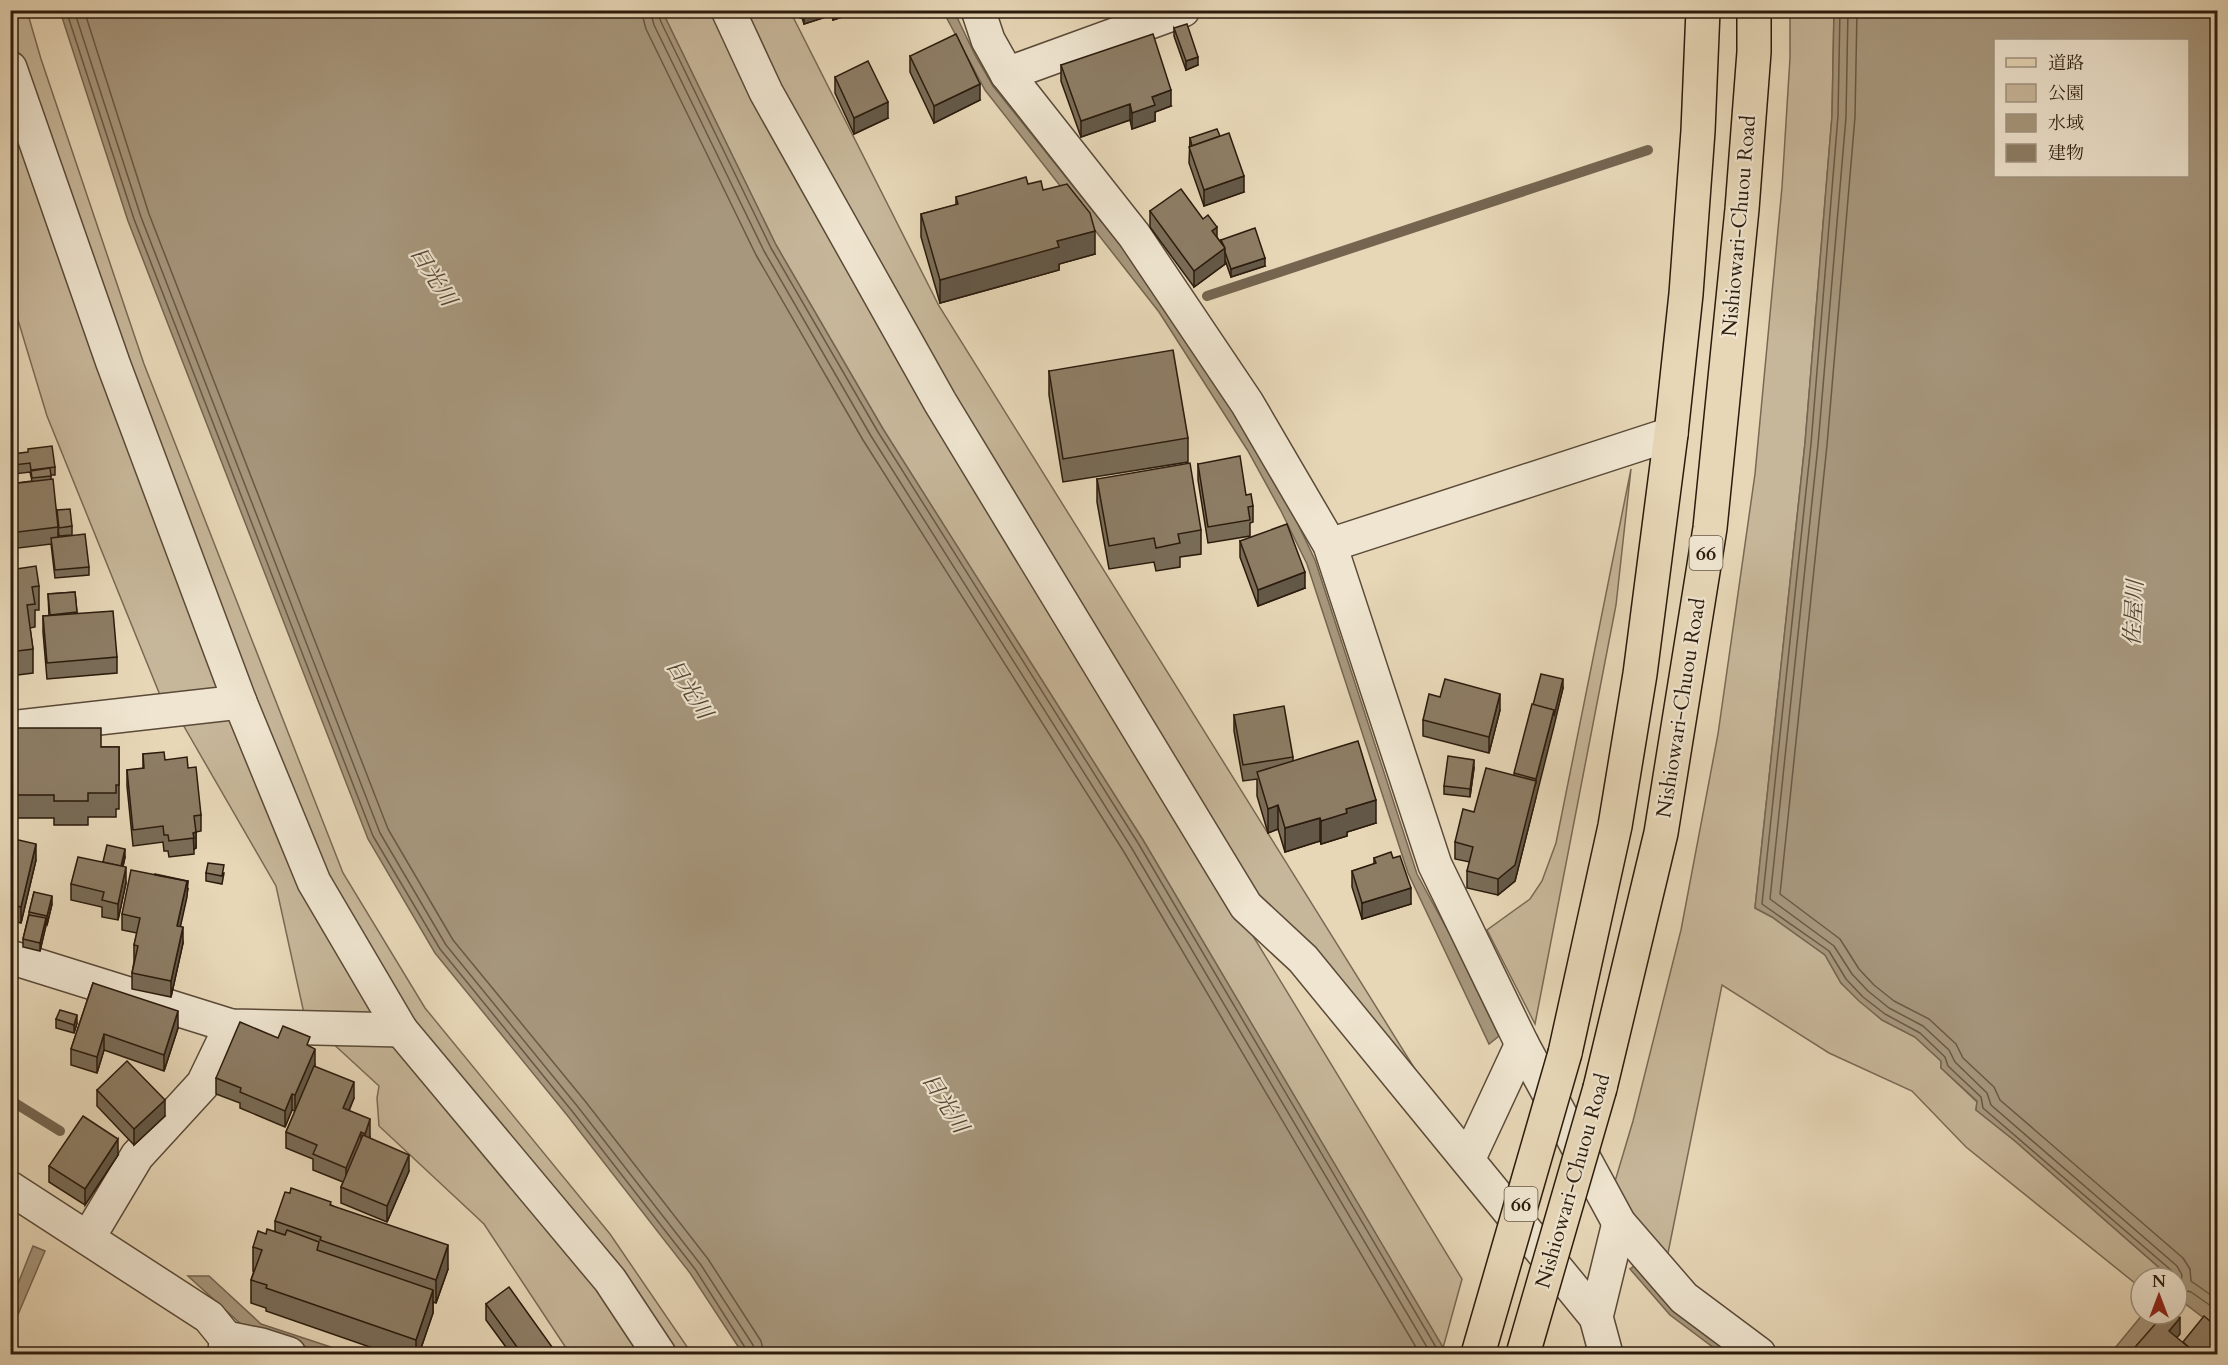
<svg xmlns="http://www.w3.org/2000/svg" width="2228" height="1365" font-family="Cardo,'Noto Serif JP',serif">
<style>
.green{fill:#c7b79a;stroke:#796954;stroke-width:1.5}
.water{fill:#a7977d;stroke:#756550;stroke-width:1.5;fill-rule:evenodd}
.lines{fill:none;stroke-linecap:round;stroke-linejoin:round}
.shore{stroke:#695945;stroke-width:1.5}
.stream{stroke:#756550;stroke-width:10}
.minor-casing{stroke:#5a4a38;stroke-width:36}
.tertiary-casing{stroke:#5a4a38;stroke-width:36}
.primary-casing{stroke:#2b1b0d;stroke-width:36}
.minor{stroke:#efe5d0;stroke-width:33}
.tertiary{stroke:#efe5d0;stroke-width:33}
.primary{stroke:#e7d7b7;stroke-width:33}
.primary-bridge-casing{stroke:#2b1b0d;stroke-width:36;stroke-linecap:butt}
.primary-bridge{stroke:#e7d7b7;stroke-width:33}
.wall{fill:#796c57;stroke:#2b1b0d;stroke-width:1.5}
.shaded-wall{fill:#635847;stroke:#2b1b0d;stroke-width:1.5}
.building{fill:#8d7d65;stroke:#2b1b0d;stroke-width:1.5}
.labels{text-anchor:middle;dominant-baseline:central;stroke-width:4.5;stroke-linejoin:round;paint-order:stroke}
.shield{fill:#efe5d0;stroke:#665848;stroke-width:1.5}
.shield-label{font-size:20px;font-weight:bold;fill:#2b1b0d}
.street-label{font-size:21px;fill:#2b1b0d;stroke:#efe5d0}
.water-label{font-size:22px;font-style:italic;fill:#564634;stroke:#efe5d0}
</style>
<rect width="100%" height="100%" fill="#e7d7b7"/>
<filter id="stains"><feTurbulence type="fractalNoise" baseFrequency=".00333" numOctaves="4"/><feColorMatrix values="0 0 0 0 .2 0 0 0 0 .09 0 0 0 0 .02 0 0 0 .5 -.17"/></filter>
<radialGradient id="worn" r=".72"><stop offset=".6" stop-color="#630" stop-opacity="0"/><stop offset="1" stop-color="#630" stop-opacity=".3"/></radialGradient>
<g class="green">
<polygon points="11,11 27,11 41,59 144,364 343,873 425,1008 610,1234 692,1354 671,1354 408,1020 322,879 25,79 11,31"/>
<polygon points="662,11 716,11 1239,913 1462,1279 1443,1348 1143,840 883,429 776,245"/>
<polygon points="741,11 790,11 939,306 1428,1090 1267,908 949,397"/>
<polygon points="1790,11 1834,11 1832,116 1805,443 1755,908 1772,917 1825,955 1841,983 1882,1020 1915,1037 1941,1061 1941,1068 1977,1102 1976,1110 2015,1141 2171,1278 2141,1278 2141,1288 1966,1147 1912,1091 1829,1053 1722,985 1667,1258 1613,1188 1633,1121 1681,930 1718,734 1755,474 1782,187 1790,58"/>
<polygon points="10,96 223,693 162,700 47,416 11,297"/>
<polygon points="1631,469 1616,605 1535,1024 1487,930 1530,899 1542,881 1556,843"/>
<polygon points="235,718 376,1010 372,1018 305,1018 276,886 182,723"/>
<polygon points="390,1038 607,1295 645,1354 570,1354 484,1224 379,1126 377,1098 379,1086 328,1039"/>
</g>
<g class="water">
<polygon points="60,11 662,11 776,245 883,429 1143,840 1447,1354 743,1354 690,1273 567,1115 435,953 368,839 128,221"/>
<polygon points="943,11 954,11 975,55 993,86 1169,306 1256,447 1290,507 1315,560 1417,874 1449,933 1499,1036 1489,1044 1408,873 1307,564 1281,511 1248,451 1159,312 985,90"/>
<path d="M1834 11H2217V1328L2184 1303 2177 1310V1278H2171L2015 1141 1976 1110 1977 1101 1941 1068V1061L1915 1037 1882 1020 1859 1001 1841 983 1825 955 1772 917 1755 908 1805 443 1832 116ZM1996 40H2188V176H1996Z"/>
<polygon points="33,1246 45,1251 11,1331 11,1301"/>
<polygon points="1637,1264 1735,1354 1722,1354 1670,1315 1630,1269"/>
<polygon points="188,1276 209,1276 261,1324 352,1354 327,1354 243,1326"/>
<polygon points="2143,1314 2174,1314 2138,1354 2110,1354"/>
</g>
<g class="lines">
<g class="shore">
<polyline points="66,10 134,219 373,836 440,949 572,1111 695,1269 746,1349 747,1354"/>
<polyline points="74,10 141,217 380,833 446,945 578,1107 701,1265 753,1345 755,1354"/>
<polyline points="84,10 149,214 388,829 453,940 585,1101 708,1259 761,1341 764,1354"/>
<polyline points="641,10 646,29 756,255 863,440 1124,852 1420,1354"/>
<polyline points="650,10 654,25 764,251 871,436 1131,847 1431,1354"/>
<polyline points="657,10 661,22 771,248 878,432 1138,843 1440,1354"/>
<polyline points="1840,10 1838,116 1811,444 1762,904 1829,951 1846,979 1863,997 1885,1014 1920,1033 1945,1057 1948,1066 1981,1097 1983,1108 2172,1271 2174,1278"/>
<polyline points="1848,10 1846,117 1818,445 1770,899 1834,946 1852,974 1868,991 1889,1008 1923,1026 1949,1050 1955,1062 1987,1093 1991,1105 2177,1266 2182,1275 2180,1289 2191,1292 2218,1311"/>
<polyline points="1857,10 1855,117 1827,445 1780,894 1840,939 1859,969 1874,985 1894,1001 1929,1019 1956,1044 1963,1058 1994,1087 2000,1100 2183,1258 2190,1269 2191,1281 2218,1300"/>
</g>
<g class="stream">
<polyline points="1207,296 1648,150"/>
<polyline points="10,1100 60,1131"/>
</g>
<defs>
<g id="minor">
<polyline points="728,10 766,92 940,402 1246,906 1303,959 1596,1317"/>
<polyline points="978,10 988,40 1007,74 1134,235 1247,403 1330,545 1435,865 1522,1044 1619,1223 1684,1298 1759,1354"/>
<polyline points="10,68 113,363 240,702 314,882 401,1030 610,1280 659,1354"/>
<polyline points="1007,74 1183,10"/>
<polyline points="1330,545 1671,434"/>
<polyline points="10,728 240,702"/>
<polyline points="10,957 231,1026 401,1030"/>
<polyline points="1468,1160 1522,1044"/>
<polyline points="88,1238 137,1156 203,1084 231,1026"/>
<polyline points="226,1338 261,1345 289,1354"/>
<polyline points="1606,1354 1596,1317 1619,1223"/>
</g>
<polyline id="tertiary" points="10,1188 209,1317 226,1338 225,1354"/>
<g id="primary">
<polyline points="1565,1053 1615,826 1640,674 1671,434 1686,294 1698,131 1703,10"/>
<polyline points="1600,1088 1661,833 1710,528 1742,209 1754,52 1754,10"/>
</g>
</defs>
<use href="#minor" class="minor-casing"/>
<use href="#tertiary" class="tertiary-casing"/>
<use href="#primary" class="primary-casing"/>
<use href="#minor" class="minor"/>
<use href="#tertiary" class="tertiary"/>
<use href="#primary" class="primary"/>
<defs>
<g id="primary-bridge">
<polyline points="1478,1354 1565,1053"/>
<polyline points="1523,1354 1600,1088"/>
</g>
</defs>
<use href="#primary-bridge" class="primary-bridge-casing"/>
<use href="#primary-bridge" class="primary-bridge"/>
</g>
<g class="wall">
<polygon points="797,10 864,10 833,20 832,15 804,24 802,18 800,18"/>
<polygon points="1174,28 1198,65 1186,70 1174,36"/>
<polygon points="910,56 980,100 934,123 910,72"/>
<polygon points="1061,65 1171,106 1155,112 1155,121 1132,129 1130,120 1081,137 1061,81"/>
<polygon points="835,77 888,118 854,134 835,93"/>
<polygon points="1190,138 1244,192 1204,206 1189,163"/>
<polygon points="1028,184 1043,190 1095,254 1059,264 1059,270 940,303 921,237 921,214 956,205 956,197"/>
<polygon points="1150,211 1217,237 1221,243 1221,240 1265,266 1231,277 1225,260 1225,264 1194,287 1150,227"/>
<polygon points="1049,371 1188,438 1188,462 1063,482 1049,395"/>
<polygon points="12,454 55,467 55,475 51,475 51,479 57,518 57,510 72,526 72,535 59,536 58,527 58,537 89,567 89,575 55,578 51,544 10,549 10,484 32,481 30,472 14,474"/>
<polygon points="1198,464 1246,495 1253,506 1253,522 1250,523 1250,536 1208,543 1198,480"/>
<polygon points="1097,479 1201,530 1201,554 1180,557 1180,567 1156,571 1154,562 1109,569 1097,502"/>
<polygon points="1240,541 1305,588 1258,606 1240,557"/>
<polygon points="10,570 39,586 39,610 35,610 35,627 30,628 33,649 33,673 10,676"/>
<polygon points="75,592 77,613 117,657 117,673 47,679 43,632 43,616 49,616 48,594"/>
<polygon points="1563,688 1536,793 1536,797 1515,881 1498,895 1467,888 1467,871 1470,862 1455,859 1455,842 1474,812 1514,775 1533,705"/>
<polygon points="1440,697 1500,710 1489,753 1423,736 1423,720"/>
<polygon points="1234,715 1293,757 1293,761 1376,823 1347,832 1347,836 1321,844 1320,841 1285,852 1278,829 1268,833 1257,796 1257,779 1243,781 1234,731"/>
<polygon points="13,728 101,747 119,747 119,809 116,809 116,817 88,817 88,825 54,825 54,818 13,818"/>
<polygon points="143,754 165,760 188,768 201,815 201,831 196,832 196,848 194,849 194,854 169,857 168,851 164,851 163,842 133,846 127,786 127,770 143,769"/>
<polygon points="1474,768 1470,797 1444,794 1444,786"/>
<polygon points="10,838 36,860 21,923 10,920"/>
<polygon points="125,857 123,866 126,883 118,920 102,917 102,907 71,900 71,884 103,862"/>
<polygon points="1374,858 1393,858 1411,904 1362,919 1352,887 1352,871 1374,864"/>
<polygon points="206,873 224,873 222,884 206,881"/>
<polygon points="188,889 180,926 183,943 171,997 132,989 132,973 134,962 134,945 137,933 122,930 122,914"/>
<polygon points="34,892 52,904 47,925 46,924 40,951 23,947 23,939"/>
<polygon points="93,983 178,1028 164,1071 104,1050 97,1073 71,1065 71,1049"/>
<polygon points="56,1019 77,1023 74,1033 56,1028"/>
<polygon points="278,1038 310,1047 315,1065 314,1066 354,1098 349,1111 370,1136 370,1138 409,1171 387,1222 341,1203 341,1187 343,1182 313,1170 313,1159 286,1148 286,1132 295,1111 292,1110 285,1127 240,1108 240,1103 216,1094 216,1078"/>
<polygon points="97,1090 165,1116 134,1145 97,1106"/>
<polygon points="118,1155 85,1205 49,1182 49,1166"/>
<polygon points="331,1205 448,1269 436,1303 433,1302 433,1313 419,1354 390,1354 266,1311 266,1308 251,1303 251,1280 254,1271 253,1271 253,1247 266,1234 275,1232 275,1221"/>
<polygon points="486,1304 557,1354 511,1354 486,1320"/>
</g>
<g class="shaded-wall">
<rect x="800" y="10" width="2" height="8"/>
<polygon points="804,10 832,10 832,15 804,24"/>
<polygon points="833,10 864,10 833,20"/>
<polygon points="918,10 925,10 925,13 918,15"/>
<polygon points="1198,57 1198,65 1186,70 1186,61"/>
<polygon points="980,84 980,100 934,123 934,106"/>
<polygon points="1171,90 1171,106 1155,112 1155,121 1132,129 1132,113 1152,97"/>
<polygon points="888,102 888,118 854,134 854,118"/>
<polygon points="1130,104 1130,120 1081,137 1081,121"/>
<polygon points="1244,176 1244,192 1204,206 1204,190"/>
<polygon points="1217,227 1217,243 1212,231"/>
<polygon points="1095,231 1095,254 1059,264 1059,270 940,303 940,280 1057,241"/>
<polygon points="1225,248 1225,264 1194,287 1194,271"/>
<polygon points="1265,258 1265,266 1231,277 1231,269"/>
<polygon points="1305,572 1305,588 1258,606 1258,590"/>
<polygon points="1563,679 1563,688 1554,726 1515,881 1498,895 1498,879 1536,783 1536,779 1554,710"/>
<polygon points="1500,694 1500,710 1489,753 1489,737"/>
<polygon points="1474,760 1474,768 1470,797 1470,789"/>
<polygon points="1376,800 1376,823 1347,832 1347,836 1321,844 1321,821 1346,809"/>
<polygon points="1278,805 1278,829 1268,833 1268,809"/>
<polygon points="1320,818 1320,841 1285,852 1285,828"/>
<polygon points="196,832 196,848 194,849 193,833"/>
<polygon points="36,844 36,860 21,923 21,907"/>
<polygon points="125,849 125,857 120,881 120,873"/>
<polygon points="126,867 126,883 118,920 118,904"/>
<polygon points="188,881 187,897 177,942 177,926 187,881"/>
<polygon points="1411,888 1411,904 1362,919 1362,903"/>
<polygon points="52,896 52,904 47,925 47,916"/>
<polygon points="46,918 46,926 40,951 40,943"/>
<polygon points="183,927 183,943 171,997 171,981"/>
<polygon points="178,1011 178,1028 164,1071 164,1055"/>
<polygon points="77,1015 77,1023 74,1033 74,1025"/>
<polygon points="104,1034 104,1050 97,1073 97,1057"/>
<polygon points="315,1049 315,1065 295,1111 295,1095"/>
<polygon points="354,1082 354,1098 343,1124 343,1108"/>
<polygon points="292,1094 292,1110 285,1127 285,1111"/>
<polygon points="165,1100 165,1116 134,1145 134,1129"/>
<polygon points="370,1119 370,1136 365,1150 365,1134"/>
<polygon points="361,1132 361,1148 346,1184 346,1168"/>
<polygon points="118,1139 118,1155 85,1205 85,1189"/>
<polygon points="409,1155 409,1171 387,1222 387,1206"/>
<polygon points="448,1245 448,1269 436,1303 436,1280"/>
<polygon points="433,1290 433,1313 419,1354 416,1354 416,1340"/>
<polygon points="2180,1318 2180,1334 2169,1347 2169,1331"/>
<polygon points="2217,1341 2217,1349 2213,1354 2209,1351"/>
</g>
<g class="building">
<polygon points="1187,24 1198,57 1186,61 1174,28"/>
<polygon points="956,34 980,84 934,106 910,56"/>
<polygon points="1153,34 1171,90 1152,97 1155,105 1132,113 1130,104 1081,121 1061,65"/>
<polygon points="868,61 888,102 854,118 835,77"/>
<polygon points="1217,129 1220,136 1192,146 1190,138"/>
<polygon points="1229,133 1244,176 1204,190 1189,147"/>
<polygon points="1026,177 1028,184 1041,181 1043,190 1067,184 1090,213 1095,231 1057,241 1059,247 940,280 921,214 958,204 956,197"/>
<polygon points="1181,189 1203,219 1208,215 1217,227 1212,231 1225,248 1194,271 1150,211"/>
<polygon points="1255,228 1265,258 1231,269 1225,252 1225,248 1221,240"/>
<polygon points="1173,350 1188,438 1063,459 1049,371"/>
<polygon points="52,446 55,467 31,470 30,463 14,465 12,454 28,452 28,449"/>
<polygon points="1240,456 1246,495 1251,494 1253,506 1248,507 1250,520 1208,527 1198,464"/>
<polygon points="1190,463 1201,530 1178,534 1180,543 1156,548 1154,538 1109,546 1097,479"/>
<polygon points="50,468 51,476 32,478 31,471"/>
<polygon points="53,479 58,527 10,533 10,484"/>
<polygon points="70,509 72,526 59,528 57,510"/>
<polygon points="1287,524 1305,572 1258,590 1240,541"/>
<polygon points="85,534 89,567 55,570 51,538"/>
<polygon points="36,566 39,586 32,587 35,604 27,605 33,649 10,652 10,570"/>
<polygon points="75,592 77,612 50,615 48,594"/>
<polygon points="113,611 117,657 47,663 43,616"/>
<polygon points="1541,674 1563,679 1554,716 1554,710 1533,705"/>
<polygon points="1445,679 1500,694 1489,737 1423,720 1429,694 1440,697"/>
<polygon points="1532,704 1554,710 1536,779 1514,773"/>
<polygon points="1284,706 1293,757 1243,765 1234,715"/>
<polygon points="13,728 101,728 101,747 119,747 119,785 116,785 116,793 88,793 88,801 54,801 54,795 13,795"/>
<polygon points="1358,741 1376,800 1346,809 1347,813 1321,821 1320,818 1285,828 1278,805 1268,809 1257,772"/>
<polygon points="164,752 165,760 187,757 188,768 196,767 201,815 194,816 196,832 193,833 194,838 169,841 168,835 164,835 163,826 133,830 127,770 144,768 143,754"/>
<polygon points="1448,756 1474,760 1470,789 1444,786"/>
<polygon points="1486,768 1536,781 1515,865 1498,879 1467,871 1473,847 1455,842 1463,809 1474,812"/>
<polygon points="10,838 36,844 21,907 10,904"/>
<polygon points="107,845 125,849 121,866 103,862"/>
<polygon points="1391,852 1393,858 1400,856 1411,888 1362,903 1352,871 1376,863 1374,858"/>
<polygon points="78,857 126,867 118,904 102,900 104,892 71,884"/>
<polygon points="208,863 224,865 222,876 206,873"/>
<polygon points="131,870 187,881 177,926 183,927 171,981 132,973 138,946 134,945 140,918 122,914"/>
<polygon points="155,874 188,881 187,886 187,881 155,875"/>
<polygon points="34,892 52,896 47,916 29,912"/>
<polygon points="29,915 46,918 40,943 23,939"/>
<polygon points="93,983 178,1011 164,1055 104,1034 97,1057 71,1049"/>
<polygon points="60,1010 77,1015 74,1025 56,1019"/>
<polygon points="240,1022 278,1038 283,1026 310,1037 307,1045 315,1049 295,1095 292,1094 285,1111 240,1092 241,1088 216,1078"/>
<polygon points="127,1061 165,1100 134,1129 97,1090"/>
<polygon points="314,1066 354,1082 343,1108 370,1119 365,1134 361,1132 346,1168 313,1154 317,1145 286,1132"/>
<polygon points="83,1116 118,1139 85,1189 49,1166"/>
<polygon points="363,1135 409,1155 387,1206 341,1187"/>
<polygon points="291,1188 331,1202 330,1205 448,1245 436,1280 320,1240 321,1237 275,1221 285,1192 290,1193"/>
<polygon points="267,1229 285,1235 287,1230 319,1242 317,1250 433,1290 416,1340 266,1288 267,1285 251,1280 262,1250 253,1247 258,1231 266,1234"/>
<polygon points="509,1287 557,1354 522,1354 486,1304"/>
<polygon points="2164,1314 2175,1314 2180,1318 2169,1331 2193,1351 2191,1354 2129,1354"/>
<polygon points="2204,1316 2217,1327 2217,1341 2209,1351 2214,1347 2217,1350 2217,1354 2197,1354 2183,1342"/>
</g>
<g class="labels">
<g class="shield">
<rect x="1689.5" y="536" width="33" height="34" rx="4.5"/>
<rect x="1504.5" y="1187" width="33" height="34" rx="4.5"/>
</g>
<g class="shield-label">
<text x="1706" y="553">66</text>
<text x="1521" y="1204">66</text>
</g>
<g class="street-label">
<text transform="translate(1739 226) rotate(-85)">Nishiowari-Chuou Road</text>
<text transform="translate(1681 708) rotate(-81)">Nishiowari-Chuou Road</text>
<text transform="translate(1573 1181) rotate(-74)">Nishiowari-Chuou Road</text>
</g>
<g class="water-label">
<text transform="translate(433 276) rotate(58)">日光川</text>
<text transform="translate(2134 613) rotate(-87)">佐屋川</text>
<text transform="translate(689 689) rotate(58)">日光川</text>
<text transform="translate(945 1103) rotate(58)">日光川</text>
</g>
</g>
<rect width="2228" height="1365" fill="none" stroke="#e7d7b7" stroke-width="36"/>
<rect x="12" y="12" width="2204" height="1341" fill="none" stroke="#2b1b0d" stroke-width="3"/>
<rect x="18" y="18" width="2192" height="1329" fill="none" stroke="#2b1b0d" stroke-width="1.5"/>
<rect x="1994" y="39" width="195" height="138" fill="#efe5d0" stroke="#a19482" stroke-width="1.5"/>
<rect x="2006" y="58" width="30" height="9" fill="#e7d7b7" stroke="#a19482" stroke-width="1.5"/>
<text x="2048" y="69" font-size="18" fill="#2b1b0d">道路</text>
<rect x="2006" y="84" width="30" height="18" fill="#c7b79a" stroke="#a19482" stroke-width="1.5"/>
<text x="2048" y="99" font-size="18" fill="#2b1b0d">公園</text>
<rect x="2006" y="114" width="30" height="18" fill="#a7977d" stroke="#a19482" stroke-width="1.5"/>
<text x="2048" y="129" font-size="18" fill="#2b1b0d">水域</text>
<rect x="2006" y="144" width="30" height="18" fill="#8d7d65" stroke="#a19482" stroke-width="1.5"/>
<text x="2048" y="159" font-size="18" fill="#2b1b0d">建物</text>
<g transform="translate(2159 1296)"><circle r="28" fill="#efe5d0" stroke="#a19482" stroke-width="1.5"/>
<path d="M0-4.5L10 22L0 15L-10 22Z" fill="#8f2418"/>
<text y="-9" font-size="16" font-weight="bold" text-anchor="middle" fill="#2b1b0d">N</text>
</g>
<rect width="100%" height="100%" filter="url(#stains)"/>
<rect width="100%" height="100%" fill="url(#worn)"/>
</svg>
